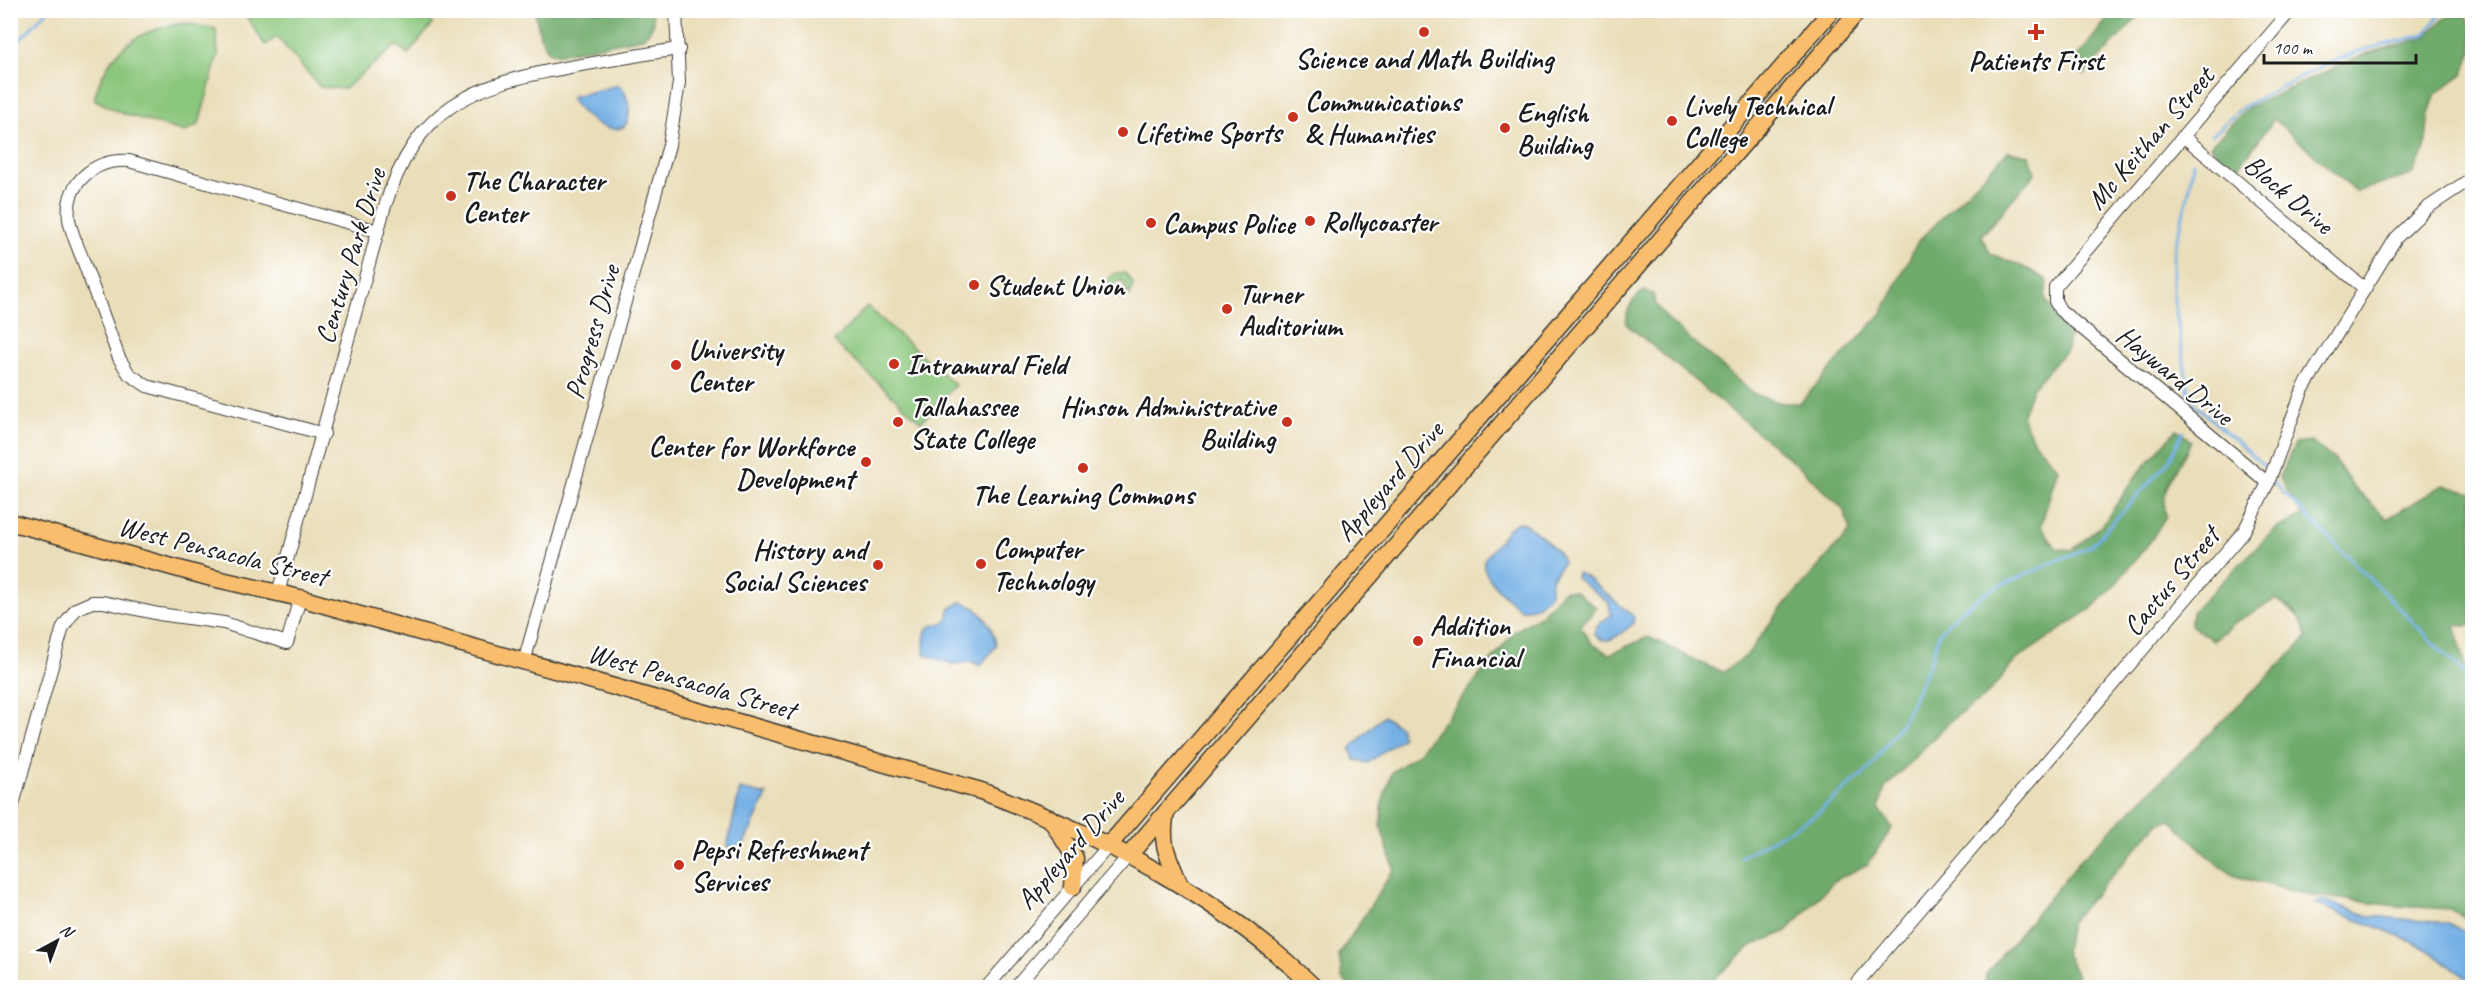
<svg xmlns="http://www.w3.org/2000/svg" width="2483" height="998" font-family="Caveat,sans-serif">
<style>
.green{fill:#8ac67c;stroke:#53714c;stroke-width:1.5}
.forest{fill:#6fab6c;stroke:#466444;stroke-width:1.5}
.water{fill:#74b0e5;stroke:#486680;stroke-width:1.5}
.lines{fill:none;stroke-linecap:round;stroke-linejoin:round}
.stream{stroke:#74b0e5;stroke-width:3}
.minor-casing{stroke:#3b3934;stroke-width:14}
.major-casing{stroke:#3b3934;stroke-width:19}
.minor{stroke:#fff;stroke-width:12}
.major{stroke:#f9be6d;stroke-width:16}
.poi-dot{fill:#c8321e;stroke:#fff;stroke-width:2}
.labels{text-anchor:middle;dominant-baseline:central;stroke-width:4.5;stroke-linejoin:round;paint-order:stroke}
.poi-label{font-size:28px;font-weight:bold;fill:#1c1c1c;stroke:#fff;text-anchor:start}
.street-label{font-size:28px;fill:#1c1c1c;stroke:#fff}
</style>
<rect width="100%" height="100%" fill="#fff"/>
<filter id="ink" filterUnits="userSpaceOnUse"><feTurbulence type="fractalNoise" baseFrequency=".0167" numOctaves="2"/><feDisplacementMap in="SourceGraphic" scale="12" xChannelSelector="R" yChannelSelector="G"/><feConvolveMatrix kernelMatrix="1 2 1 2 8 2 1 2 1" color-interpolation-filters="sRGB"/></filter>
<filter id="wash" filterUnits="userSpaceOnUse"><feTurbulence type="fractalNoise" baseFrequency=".008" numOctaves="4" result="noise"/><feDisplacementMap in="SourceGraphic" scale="24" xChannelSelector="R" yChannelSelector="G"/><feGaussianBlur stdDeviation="1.35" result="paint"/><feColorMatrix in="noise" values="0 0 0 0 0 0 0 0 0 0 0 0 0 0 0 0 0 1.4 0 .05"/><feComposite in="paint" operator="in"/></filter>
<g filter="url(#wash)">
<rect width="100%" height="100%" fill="#eadeba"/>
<g class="green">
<polygon points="249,10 427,11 424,15 433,24 408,54 397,45 344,89 320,87 277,37 265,45 244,13"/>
<path d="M185 23 216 29 218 55 199 124 185 132 118 112 94 99C107 50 137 29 185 23Z"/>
<polygon points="1116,273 1125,273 1133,283 1131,294 1126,289 1122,280 1114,283 1115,291 1124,291 1130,296 1123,299 1111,296 1107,288 1108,279"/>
<polygon points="867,306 955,385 921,422 834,342"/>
</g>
<g class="forest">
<path d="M535 11H652C654 25 654 29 642 38L559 54 548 51 540 36Z"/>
<polygon points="2109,11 2143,11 2084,75 2074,69 2073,63 2109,17"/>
<polygon points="2456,12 2467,17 2472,26 2472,51 2463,74 2436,94 2429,113 2425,149 2412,175 2356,192 2274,119 2237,170 2210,146 2247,108 2362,55 2424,38 2442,20"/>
<path d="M2008 151 2029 155 2035 173 1981 236 1991 254 2026 268 2047 280 2045 299 2062 320 2069 336 2067 349 2033 387 2022 416 2034 442 2058 468 2041 525 2056 548 2072 550 2103 524 2136 476 2177 429 2191 441C2181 468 2158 484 2166 516L2150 542 2112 588 2091 609 2016 660 1984 698 1951 720 1885 788 1879 808 1892 828 1868 864 1834 881 1787 931 1751 946 1712 981 1708 987H1351L1342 979 1339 955 1394 869 1381 828 1382 803 1392 772 1418 753 1515 631 1541 615 1564 590 1575 591 1597 608 1580 626 1592 644 1610 654 1648 637C1675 648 1695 663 1723 672L1746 656 1780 610 1851 530 1843 509 1802 469 1626 324C1627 308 1631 300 1644 291L1653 294 1656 305 1670 322 1754 394 1781 403H1800L1882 313 1917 243Z"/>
<path d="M2311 442 2335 460 2351 484 2387 519 2443 485 2472 493V624L2455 626 2472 689V921L2450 909 2396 906 2308 895 2235 876 2212 860 2171 820 2159 823 2070 922 2065 951 2082 987H1985L1986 974 2082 858 2307 638C2303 619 2292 609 2276 599L2235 622 2213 641 2191 625 2192 612 2275 529 2303 516 2279 477 2295 444Z"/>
</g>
<g class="water">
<path d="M619 85C629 95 633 115 624 127 605 135 582 115 571 100L573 96Z"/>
<path d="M1518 522C1529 524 1561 551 1563 562L1551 579 1550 594C1540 605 1534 610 1519 609 1507 597 1481 578 1484 560L1510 527Z"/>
<path d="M1577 573 1586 577 1634 617 1633 624C1622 632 1606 650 1594 633L1597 626 1611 615 1609 603 1576 578Z"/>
<path d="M961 602C981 606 994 628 996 646L980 666 973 662 952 664 924 654C926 637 919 625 943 624L948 618 949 609Z"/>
<polygon points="1383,716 1400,727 1402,738 1368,763 1355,760 1350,749"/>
<polygon points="740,789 767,795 741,850 727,847"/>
<polygon points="2323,900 2369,916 2448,923 2472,936 2472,982 2428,950 2400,936 2315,904"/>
</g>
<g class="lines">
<g class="stream">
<polyline points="10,50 48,10"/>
<polyline points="2212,135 2243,107 2320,67 2362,50 2424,35 2444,10"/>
<polyline points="2193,162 2190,187 2173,255 2173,293 2190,400 2263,465"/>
<polyline points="2273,482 2472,681"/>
<polyline points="1741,857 1814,816 1869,769 1904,719 1932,657 1939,633 1958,613 1988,591 2091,546 2169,461 2183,432"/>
</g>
</g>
</g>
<g filter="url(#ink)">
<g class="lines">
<defs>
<g id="minor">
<polyline points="2183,136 2365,289"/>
<path d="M324 434 147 386 129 374 119 358C107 326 96 295 84 263 79 249 71 233 69 219 65 183 94 159 129 161L378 231"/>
<polyline points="2268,483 2060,310 2055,301 2055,287 2291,10"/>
<path d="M278 593 384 209C417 105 471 85 570 67 607 61 642 54 679 49"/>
<polyline points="524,662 669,145 679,83 676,10"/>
<polyline points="10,815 63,627 76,609 92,602 103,602 159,614 224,623 287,643 300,598"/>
<polyline points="986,988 1110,844"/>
<polyline points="1015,988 1130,854"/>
<polyline points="1853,988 2244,531 2268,483 2303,389 2396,238 2427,208 2472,178"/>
</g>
<g id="major">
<path d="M10 522 208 577 300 598 981 791C1106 838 1217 894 1315 988"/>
<path d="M1166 812C1160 843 1167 855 1179 882"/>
<polyline points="1050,818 1075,858 1073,887"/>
<polyline points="1110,844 1832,10"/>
<polyline points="1130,854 1859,10"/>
</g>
</defs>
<use href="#minor" class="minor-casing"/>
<use href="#major" class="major-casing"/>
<use href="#minor" class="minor"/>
<use href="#major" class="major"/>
</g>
</g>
<g class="poi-dot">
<circle cx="1424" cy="32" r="6"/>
<path d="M2033 23h6v6h6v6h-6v6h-6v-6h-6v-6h6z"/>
<circle cx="1293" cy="117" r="6"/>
<circle cx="1672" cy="121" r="6"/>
<circle cx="1505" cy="128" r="6"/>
<circle cx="1123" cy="132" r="6"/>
<circle cx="451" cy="196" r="6"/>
<circle cx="1310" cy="221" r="6"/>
<circle cx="1151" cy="223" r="6"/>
<circle cx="974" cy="285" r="6"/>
<circle cx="1227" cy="309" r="6"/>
<circle cx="894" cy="364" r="6"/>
<circle cx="676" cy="365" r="6"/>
<circle cx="898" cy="422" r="6"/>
<circle cx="1287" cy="422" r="6"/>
<circle cx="866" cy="462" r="6"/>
<circle cx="1083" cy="468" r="6"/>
<circle cx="981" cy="564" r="6"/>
<circle cx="878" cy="565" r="6"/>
<circle cx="1418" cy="641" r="6"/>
<circle cx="679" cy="865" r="6"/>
</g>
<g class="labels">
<g class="poi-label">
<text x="1424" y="58" text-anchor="middle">Science and Math Building</text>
<text x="2036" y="60" text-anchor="middle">Patients First</text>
<text x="1305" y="101">Communications<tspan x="1305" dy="32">&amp; Humanities</tspan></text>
<text x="1684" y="105">Lively Technical<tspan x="1684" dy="32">College</tspan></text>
<text x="1517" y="112">English<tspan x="1517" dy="32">Building</tspan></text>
<text x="1135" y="132">Lifetime Sports</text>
<text x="463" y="180">The Character<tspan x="463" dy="32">Center</tspan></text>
<text x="1322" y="221">Rollycoaster</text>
<text x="1163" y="223">Campus Police</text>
<text x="986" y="285">Student Union</text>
<text x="1239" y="293">Turner<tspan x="1239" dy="32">Auditorium</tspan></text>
<text x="688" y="349">University<tspan x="688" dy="32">Center</tspan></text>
<text x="906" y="364">Intramural Field</text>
<text x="910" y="406">Tallahassee<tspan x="910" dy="32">State College</tspan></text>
<text x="1275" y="406" text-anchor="end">Hinson Administrative<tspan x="1275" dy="32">Building</tspan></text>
<text x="854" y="446" text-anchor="end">Center for Workforce<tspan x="854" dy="32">Development</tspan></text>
<text x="1083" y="494" text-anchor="middle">The Learning Commons</text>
<text x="993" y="548">Computer<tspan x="993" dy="32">Technology</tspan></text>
<text x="866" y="549" text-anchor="end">History and<tspan x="866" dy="32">Social Sciences</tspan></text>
<text x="1430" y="625">Addition<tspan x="1430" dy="32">Financial</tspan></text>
<text x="691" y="849">Pepsi Refreshment<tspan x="691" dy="32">Services</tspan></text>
</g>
<g class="street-label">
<text transform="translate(2150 138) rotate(-49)">Mc Keithan Street</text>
<text transform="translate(2289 194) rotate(40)">Block Drive</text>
<text transform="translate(350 256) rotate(-73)">Century Park Drive</text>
<text transform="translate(592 332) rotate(-74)">Progress Drive</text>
<text transform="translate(2175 375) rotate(39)">Hayward Drive</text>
<text transform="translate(1389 481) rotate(-49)">Appleyard Drive</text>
<text transform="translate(223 551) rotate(14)">West Pensacola Street</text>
<text transform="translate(2171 581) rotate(-50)">Cactus Street</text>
<text transform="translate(692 681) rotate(16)">West Pensacola Street</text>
<text transform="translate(1070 849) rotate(-49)">Appleyard Drive</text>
</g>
</g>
<rect width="2483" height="998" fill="none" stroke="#fff" stroke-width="36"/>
<g transform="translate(57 941) rotate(41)" stroke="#ffffff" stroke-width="4.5" paint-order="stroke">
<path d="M0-4.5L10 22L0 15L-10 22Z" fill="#1c1c1c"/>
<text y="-9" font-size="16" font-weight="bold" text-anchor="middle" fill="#1c1c1c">N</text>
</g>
<path d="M2264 54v9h152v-9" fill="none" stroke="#1c1c1c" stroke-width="3"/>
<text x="2273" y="54" font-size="18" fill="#1c1c1c" stroke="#ffffff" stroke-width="4.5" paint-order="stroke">100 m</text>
</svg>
